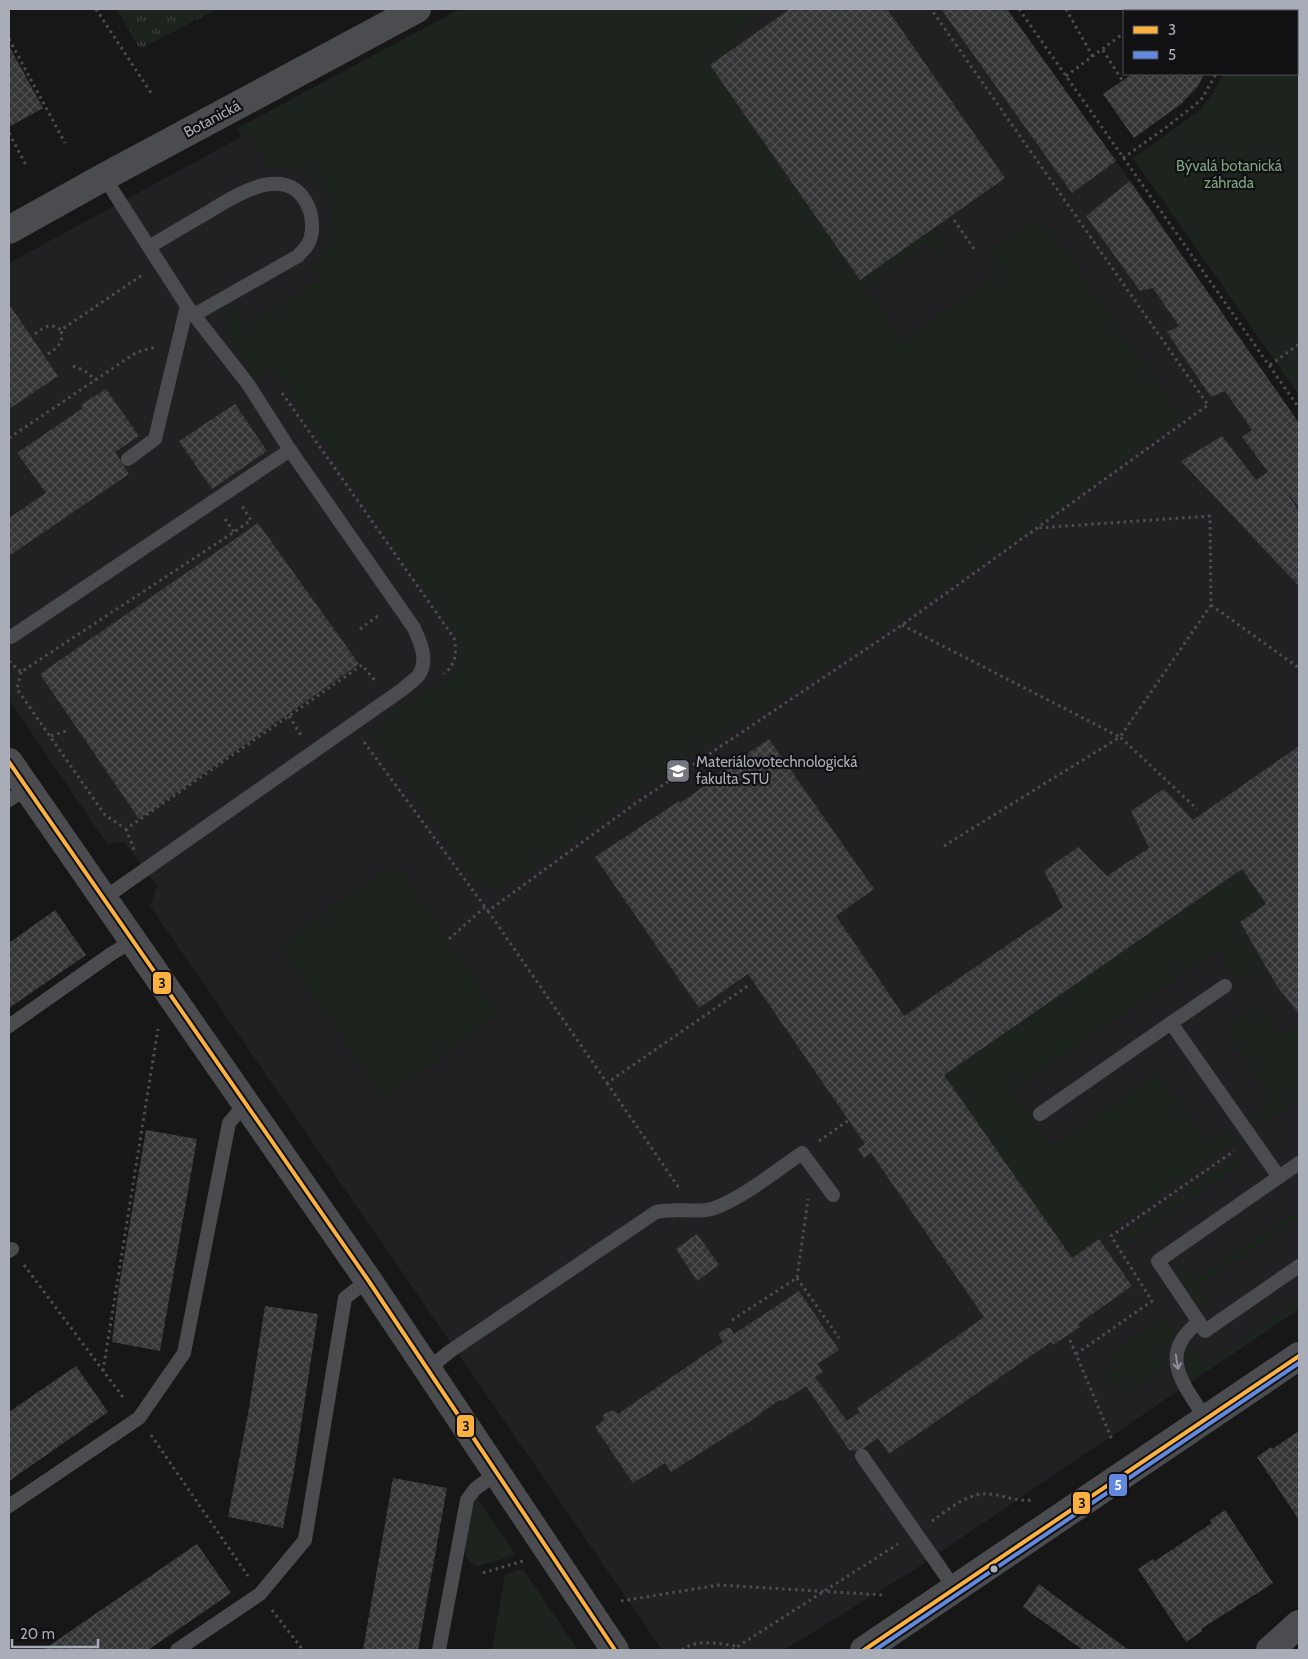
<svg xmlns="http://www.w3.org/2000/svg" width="1308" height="1659" font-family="Cabin,sans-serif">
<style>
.built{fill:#212123}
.green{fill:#1d241e}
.park{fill:url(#park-tufts)}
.building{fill:url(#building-cross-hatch)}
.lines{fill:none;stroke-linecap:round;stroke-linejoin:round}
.path{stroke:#4d4e52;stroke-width:3;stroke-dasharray:2.5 4;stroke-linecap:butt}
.service{stroke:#4b4c50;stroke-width:14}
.minor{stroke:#4b4c50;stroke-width:28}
.bus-1-casing{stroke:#111113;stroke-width:8}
.bus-2-casing{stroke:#111113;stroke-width:8}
.bus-1{stroke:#fbb042;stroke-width:4}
.bus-2{stroke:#6389df;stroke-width:4}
.oneway{stroke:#8c9099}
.bus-dot{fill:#a8adb8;stroke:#111113;stroke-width:2}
.labels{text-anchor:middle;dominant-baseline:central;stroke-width:4.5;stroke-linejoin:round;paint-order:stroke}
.street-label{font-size:15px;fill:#a8adb8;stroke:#111113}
.park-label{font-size:15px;fill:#7fa381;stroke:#111113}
.poi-label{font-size:15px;fill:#a8adb8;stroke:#111113;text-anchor:start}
.line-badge{stroke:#111113;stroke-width:2}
.badge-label{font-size:14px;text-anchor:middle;font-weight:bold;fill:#fff}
.pale-badge-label{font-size:14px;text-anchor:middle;font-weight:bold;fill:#111}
</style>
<defs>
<pattern id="park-tufts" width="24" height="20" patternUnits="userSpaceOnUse" patternTransform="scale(1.25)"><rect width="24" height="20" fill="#1d241e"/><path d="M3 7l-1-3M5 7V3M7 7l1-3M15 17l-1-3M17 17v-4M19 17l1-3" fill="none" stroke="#3b413d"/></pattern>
<pattern id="building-cross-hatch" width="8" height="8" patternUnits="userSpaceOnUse" patternTransform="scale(1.25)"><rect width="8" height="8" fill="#353536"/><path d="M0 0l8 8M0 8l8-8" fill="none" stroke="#4f5051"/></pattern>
</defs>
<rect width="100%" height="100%" fill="#171717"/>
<polygon class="built" points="460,9 1007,9 1130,181 1299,423 1299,1309 914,1570 784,1650 662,1650 150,906 157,886 124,842 107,844 9,700 9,263 241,137 237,129 240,127"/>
<g class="green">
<path d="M460 9H759L763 14 733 34 740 43 710 65 860 280 938 226 946 239 948 245C945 252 942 255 935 255L927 244 865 288 903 341 1002 270 991 252 994 247 1029 223C1038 221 1042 221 1048 227L1183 417 1053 515 746 722 734 727 613 808 594 826 515 880 498 888 477 885 372 732 394 710 454 675C464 663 463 652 457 638L272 368 255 379C244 361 208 322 234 304L247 324 321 280 311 266C344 238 341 188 300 169 291 165 279 166 269 167L240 127Z"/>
<polygon points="1253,9 1299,9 1299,395 1133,158 1199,111 1211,96 1223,74 1297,74 1297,11 1252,11"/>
<polygon points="396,863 500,1014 384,1097 278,946"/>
<polygon points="1242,869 1266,904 1240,923 1269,973 1236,978 1216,950 1012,1091 1051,1147 1159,1072 1206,1143 1229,1131 1237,1140 1072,1258 944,1075"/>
<polygon points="1260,1004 1282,1037 1299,1025 1299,1098 1259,1125 1254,1120 1253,1113 1272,1099 1223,1028"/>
<polygon points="1237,1157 1241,1163 1125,1245 1121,1238 1192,1186"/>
<path d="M1299 1209V1218L1200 1286 1212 1305 1206 1307C1192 1301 1179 1280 1180 1265L1183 1261 1195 1279Z"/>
<path d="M1299 1301V1309L1192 1381C1187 1371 1179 1355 1189 1346H1192L1205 1366Z"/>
<path d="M1168 1313C1181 1323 1170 1336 1168 1348 1166 1353 1167 1359 1167 1365 1156 1373 1130 1400 1117 1390 1112 1386 1107 1380 1103 1376L1119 1367 1110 1354Z"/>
<polygon points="478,1499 516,1555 478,1566 470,1562 465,1554 465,1544 472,1507"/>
<polygon points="523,1569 578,1650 492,1650 505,1574"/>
</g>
<polygon class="park" points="117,9 217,9 140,49"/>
<g class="building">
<polygon points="790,9 887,9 1005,178 860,280 710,65"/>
<polygon points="941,9 1007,9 1116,161 1072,193"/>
<polygon points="1179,9 1236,9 1235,11 1178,11"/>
<polygon points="9,46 43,108 9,127"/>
<polygon points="1132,74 1204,74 1198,86 1181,104 1134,138 1103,94"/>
<polygon points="1130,181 1299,423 1299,508 1284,488 1299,511 1299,586 1181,461 1222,436 1256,480 1268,472 1242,437 1252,430 1225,391 1211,397 1167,332 1179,326 1153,288 1140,291 1086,216"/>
<polygon points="11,307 58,376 9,409 9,308"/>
<polygon points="106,389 139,436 115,452 129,474 9,556 9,518 46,493 17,453 83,408 81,405"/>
<polygon points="235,404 267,451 212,489 179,441"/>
<polygon points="258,523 359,664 139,819 40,674"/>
<polygon points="769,739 874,889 836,916 904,1016 1063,907 1044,871 1078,847 1107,876 1149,848 1131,811 1164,789 1193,820 1299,746 1299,1014 1277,986 1240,922 1266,904 1242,869 944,1075 1072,1258 1099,1239 1132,1286 1078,1324 1080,1327 1053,1345 1051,1342 889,1454 878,1438 860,1451 849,1450 806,1386 784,1401 780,1400 760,1413 761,1414 671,1472 665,1463 633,1483 595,1427 604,1420 603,1415 610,1411 615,1411 618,1414 723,1342 719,1336 719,1333 726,1328 730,1328 734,1334 799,1291 839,1350 817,1364 823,1372 815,1377 847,1421 860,1412 857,1408 984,1317 871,1153 864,1158 858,1149 865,1144 748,974 699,1008 595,857 679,801 680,803 710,782 709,780"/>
<polygon points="55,910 86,955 9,1008 9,943"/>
<polygon points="146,1130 197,1139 160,1351 112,1342 119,1286"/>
<polygon points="697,1234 719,1265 697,1281 676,1249"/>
<polygon points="265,1306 318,1314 294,1471 283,1528 228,1517 249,1408"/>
<polygon points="76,1366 108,1412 9,1481 9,1412"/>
<polygon points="1299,1431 1299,1520 1257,1457 1271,1447 1272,1449"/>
<polygon points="393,1478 447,1488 418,1650 363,1650"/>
<polygon points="1225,1510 1273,1583 1201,1629 1202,1631 1186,1642 1138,1569 1153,1559 1155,1561 1212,1523 1210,1520"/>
<polygon points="197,1544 231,1593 148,1650 43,1650"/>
<polygon points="1039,1584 1063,1602 1129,1650 1083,1650 1034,1615 1023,1607"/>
</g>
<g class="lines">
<g class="path">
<polyline points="96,9 153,96"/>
<polyline points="1019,9 1299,408"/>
<polyline points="1066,9 1093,57"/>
<polyline points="1143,11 1145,9"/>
<polyline points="1244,11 1245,9"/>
<polyline points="9,39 65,143"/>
<polyline points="1103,50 1122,80"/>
<polyline points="1066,76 1124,33"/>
<polyline points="9,133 26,165"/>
<polyline points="1123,158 1164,129 1201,100 1216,74"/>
<polyline points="954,220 974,249"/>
<path d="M35 334C44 327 51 322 61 330L142 275"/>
<path d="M48 354C58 347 64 343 61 330"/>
<polyline points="1270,365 1299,344"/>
<polyline points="73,366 85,371 96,380"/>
<path d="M282 393 454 638C457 653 456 664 444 674"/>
<polyline points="9,438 137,352 156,347"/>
<polyline points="225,519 234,532"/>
<polyline points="1211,605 1299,668"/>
<polyline points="902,625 1120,737 1211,605 1210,516 1037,528"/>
<polyline points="360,629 379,615"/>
<polyline points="9,661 21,672 234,532 251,520 242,506"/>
<polyline points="21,672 17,689 105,815 126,829 362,665 377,683"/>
<polyline points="289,716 301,735"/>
<polyline points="51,736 66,731"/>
<polyline points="364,742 488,911 636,803 902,625 1208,405 931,9"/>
<polyline points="126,829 135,852"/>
<polyline points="944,846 1120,737 1197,809"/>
<polyline points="488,911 607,1083 749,985"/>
<polyline points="449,939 485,907"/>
<polyline points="607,1083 679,1188"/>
<polyline points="819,1141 849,1120"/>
<polyline points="24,1265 125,1400"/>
<polyline points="797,1278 839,1338"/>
<polyline points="732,1320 797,1278 808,1199"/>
<polyline points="1070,1340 1113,1442"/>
<polyline points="1076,1354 1152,1301 1111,1236 1234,1151"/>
<polyline points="103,1371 158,1029"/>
<polyline points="151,1435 248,1576"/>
<path d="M932 1521C948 1510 968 1492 989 1494 1004 1495 1017 1502 1032 1500"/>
<polyline points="483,1573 523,1561"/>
<polyline points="621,1601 719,1585 883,1595"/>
<polyline points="272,1610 303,1650"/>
<path d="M682 1650C698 1638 719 1644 737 1646"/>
<polyline points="732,1650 898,1544"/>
</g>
<g class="service">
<path d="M149 247C167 236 186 225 205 214 236 195 291 158 310 211 313 221 313 235 308 244 306 248 301 252 298 256L194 315"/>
<polyline points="128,459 155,439 187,306"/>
<polyline points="11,637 290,450"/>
<polyline points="9,800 27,788"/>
<path d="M103 899 403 689C408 684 417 679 420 673 428 658 420 642 414 628L290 450 248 384 187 306 104 177"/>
<polyline points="1225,986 1171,1023 1279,1177"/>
<polyline points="9,1026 111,954 133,941"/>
<polyline points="1040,1114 1171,1023"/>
<polyline points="1299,1163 1158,1261 1205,1331 1299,1266"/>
<polyline points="9,1251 12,1249"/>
<path d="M1199 1322C1156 1354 1184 1385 1206 1419"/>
<path d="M427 1370 449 1352 656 1212C673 1208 689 1212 706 1210 731 1207 780 1168 802 1153L833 1195"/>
<polyline points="862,1456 955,1589"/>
<polyline points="9,1506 139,1418 184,1353 229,1123 245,1104"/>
<polyline points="177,1650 260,1594 305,1540 345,1298 368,1280"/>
<polyline points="439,1650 467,1500 475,1489 497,1473"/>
</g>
<g class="minor">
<polyline points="9,230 104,177 417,9"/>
<polyline points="9,762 368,1280 615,1650"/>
<polyline points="864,1650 1299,1356"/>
<polyline points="1270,1650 1299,1624"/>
</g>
<defs>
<g id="bus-1">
<polyline points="9,762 368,1280 615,1650"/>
<polyline points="864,1650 1299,1356"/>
</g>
<polyline id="bus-2" points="875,1650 1299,1363"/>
</defs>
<use href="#bus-1" class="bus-1-casing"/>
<use href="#bus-2" class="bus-2-casing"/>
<use href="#bus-1" class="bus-1"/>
<use href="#bus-2" class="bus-2"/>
</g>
<defs><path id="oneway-shaft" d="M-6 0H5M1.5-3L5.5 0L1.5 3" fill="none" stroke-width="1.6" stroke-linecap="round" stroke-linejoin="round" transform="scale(1.25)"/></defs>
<use class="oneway" href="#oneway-shaft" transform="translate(1177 1362) rotate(81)"/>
<defs>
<symbol id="university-square" viewBox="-11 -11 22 22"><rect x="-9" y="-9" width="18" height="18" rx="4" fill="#757880" stroke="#111113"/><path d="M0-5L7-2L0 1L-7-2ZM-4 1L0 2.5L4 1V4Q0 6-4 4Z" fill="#fff"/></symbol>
</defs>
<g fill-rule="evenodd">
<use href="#university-square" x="664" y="757" width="28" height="28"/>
</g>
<circle class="bus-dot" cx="994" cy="1569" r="4.5"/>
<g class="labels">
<g class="street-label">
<text transform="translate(212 119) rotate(-28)">Botanická</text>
</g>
<g class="park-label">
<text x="1229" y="166">Bývalá botanická<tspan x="1229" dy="17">záhrada</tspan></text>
</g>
<g class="poi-label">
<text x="696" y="762">Materiálovotechnologická<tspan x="696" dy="17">fakulta STU</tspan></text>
</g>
</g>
<g class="line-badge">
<rect x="152" y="971" width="20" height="24" rx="5" fill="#fbb042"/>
<rect x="456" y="1414" width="19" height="24" rx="5" fill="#fbb042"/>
<rect x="1108" y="1473" width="20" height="24" rx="5" fill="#6389df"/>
<rect x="1072" y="1491" width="19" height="24" rx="5" fill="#fbb042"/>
</g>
<g class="badge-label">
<text x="1118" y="1490">5</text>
</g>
<g class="pale-badge-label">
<text x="162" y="988">3</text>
<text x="466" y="1431">3</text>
<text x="1082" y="1508">3</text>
</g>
<rect width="1308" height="1659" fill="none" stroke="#a8adb8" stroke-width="20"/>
<rect x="1123" y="10" width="175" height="65" fill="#111113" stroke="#4d4f55"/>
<rect x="1133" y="26" width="25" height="8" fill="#fbb042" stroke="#4d4f55"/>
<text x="1168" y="35" font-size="15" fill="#a8adb8">3</text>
<rect x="1133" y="51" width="25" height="8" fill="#6389df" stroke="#4d4f55"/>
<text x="1168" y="60" font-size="15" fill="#a8adb8">5</text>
<path d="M12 1639v8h86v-8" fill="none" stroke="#a8adb8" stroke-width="2.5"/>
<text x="20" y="1639" font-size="15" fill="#a8adb8" stroke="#111113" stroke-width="4" paint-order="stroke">20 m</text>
</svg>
